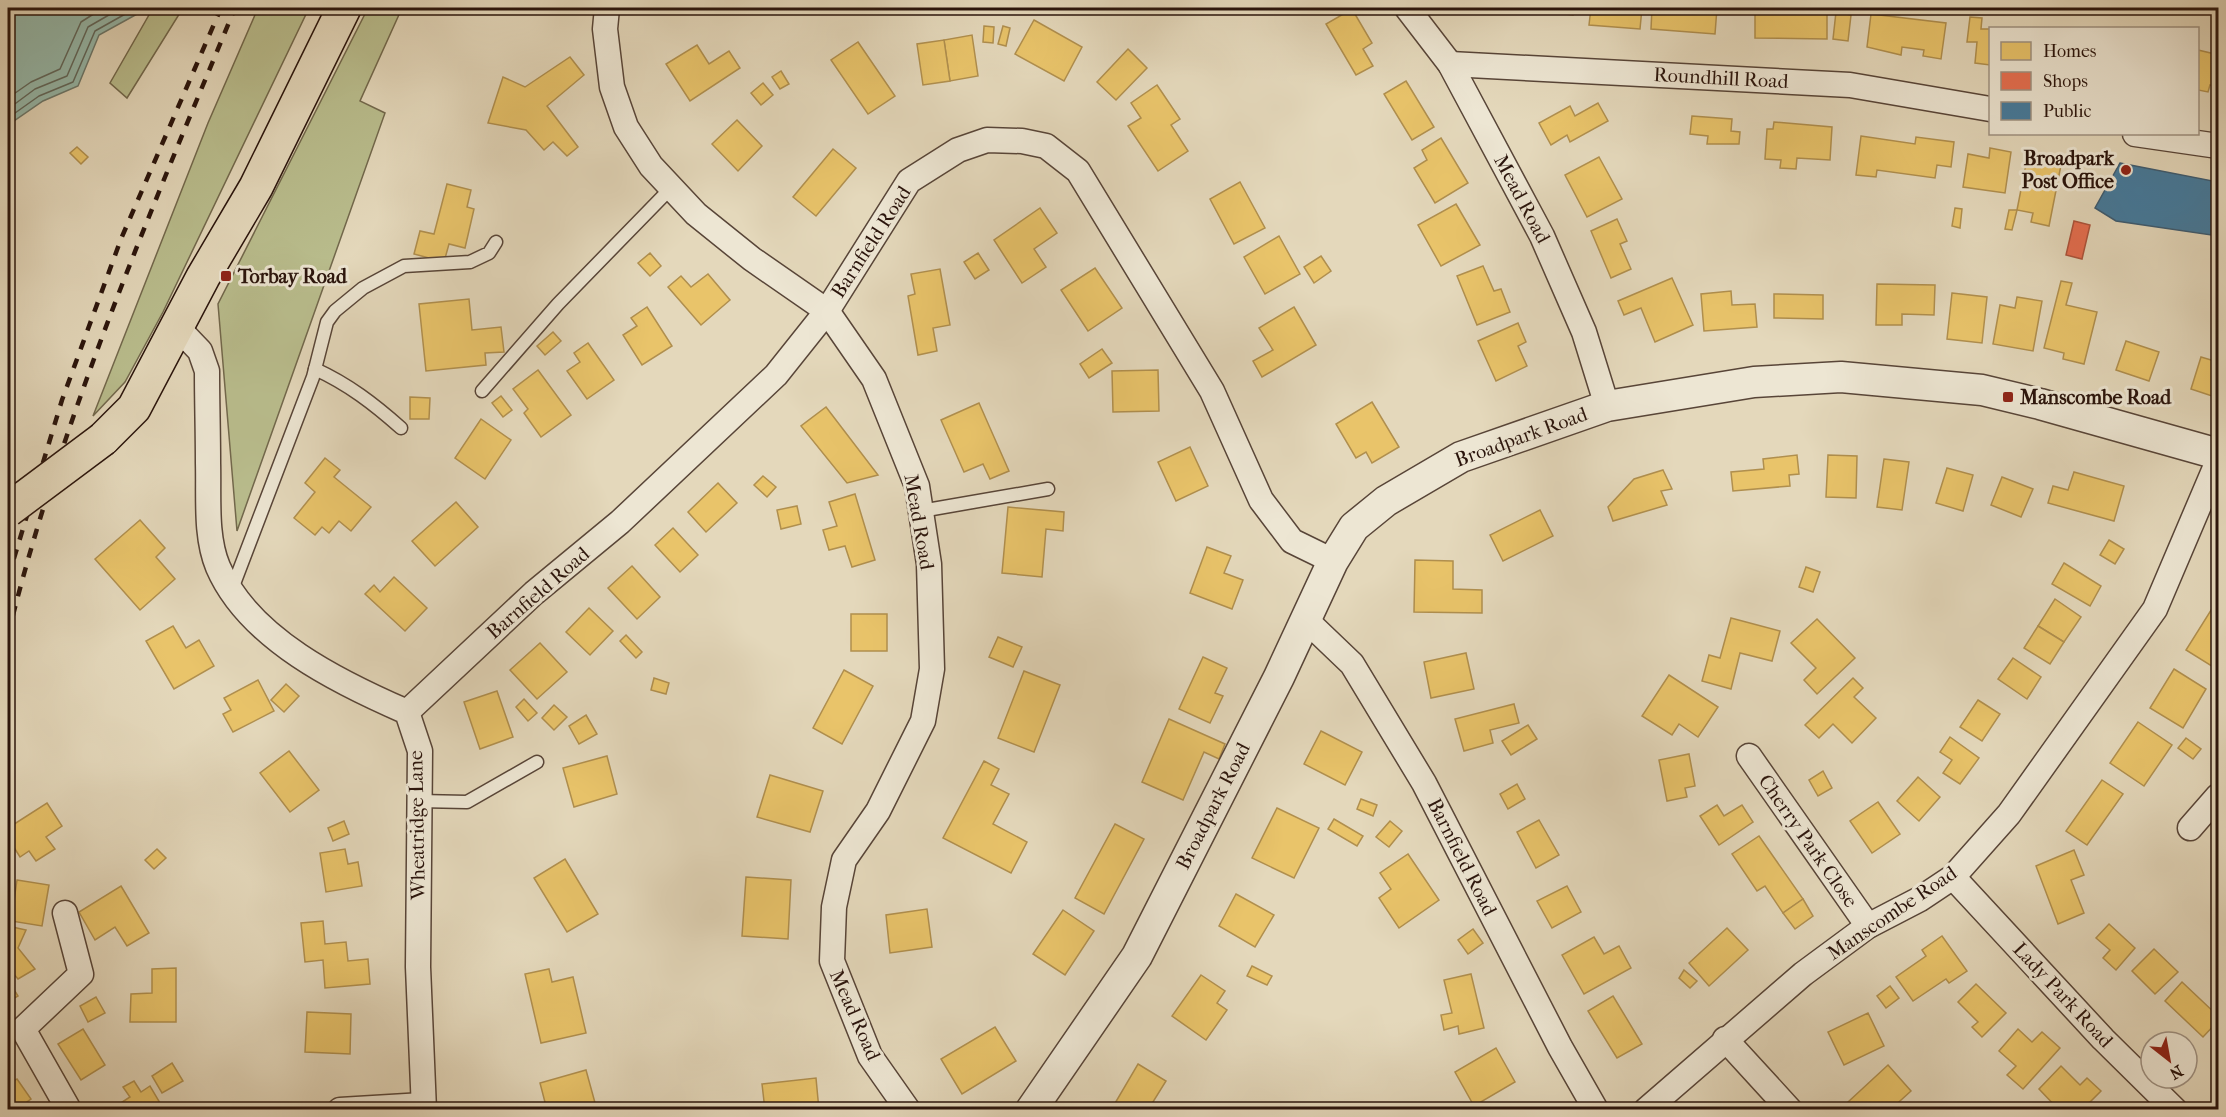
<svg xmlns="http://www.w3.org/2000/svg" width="2226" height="1117" font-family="'IM FELL French Canon',serif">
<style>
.green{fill:#b9bd8d;stroke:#72684c;stroke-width:1.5}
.water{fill:#96baac;stroke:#6b786c;stroke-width:1.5}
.homes{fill:#e9c46a;stroke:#b08f4e;stroke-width:1.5}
.shops{fill:#e76f51;stroke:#ae543c;stroke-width:1.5}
.public{fill:#457b9d;stroke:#3d5c72;stroke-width:1.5}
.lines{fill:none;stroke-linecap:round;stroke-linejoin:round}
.shore{stroke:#60675c;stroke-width:1.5}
.service-casing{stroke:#584538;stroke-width:15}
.minor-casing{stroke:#584538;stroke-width:27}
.tertiary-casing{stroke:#584538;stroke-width:33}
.primary-casing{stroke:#2a140c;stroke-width:36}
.service{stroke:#ede6d3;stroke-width:12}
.minor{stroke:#ede6d3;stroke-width:24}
.tertiary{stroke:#ede6d3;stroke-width:30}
.primary{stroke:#e4d8bb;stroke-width:33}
.rail{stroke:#2a140c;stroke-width:4.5;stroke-dasharray:10 10;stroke-linecap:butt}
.primary-bridge-casing{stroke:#2a140c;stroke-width:36;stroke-linecap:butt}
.primary-bridge{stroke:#e4d8bb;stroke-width:33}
.poi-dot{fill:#8f2418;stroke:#ede6d3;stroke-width:2}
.labels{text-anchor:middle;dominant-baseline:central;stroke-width:6;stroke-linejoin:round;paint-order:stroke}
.street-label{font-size:20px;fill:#2a140c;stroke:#ede6d3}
.poi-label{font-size:20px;font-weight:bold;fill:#2a140c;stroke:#ede6d3;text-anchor:start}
</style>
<rect width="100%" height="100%" fill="#e4d8bb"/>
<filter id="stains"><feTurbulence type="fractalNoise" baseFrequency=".00333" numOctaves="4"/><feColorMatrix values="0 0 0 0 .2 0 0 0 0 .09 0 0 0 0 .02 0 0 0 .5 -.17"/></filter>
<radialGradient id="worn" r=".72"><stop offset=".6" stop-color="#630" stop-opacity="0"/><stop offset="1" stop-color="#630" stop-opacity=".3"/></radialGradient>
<g class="green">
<polygon points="153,8 183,8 127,98 110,83"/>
<polygon points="258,8 309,8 163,312 125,382 93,416 208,123"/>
<polygon points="368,8 402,8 360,101 385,113 237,531 218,304"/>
</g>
<polygon class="water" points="8,8 148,8 99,35 78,86 43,101 8,125"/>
<g class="homes">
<polygon points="1513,8 1574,8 1573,15"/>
<polygon points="1591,8 1642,8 1640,29 1589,25"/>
<polygon points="1652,8 1717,8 1715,34 1651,29"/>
<polygon points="1755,8 1827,8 1827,39 1755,38"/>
<polygon points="1352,9 1372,43 1363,49 1373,66 1356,75 1326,24"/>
<polygon points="1836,12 1851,15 1848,41 1833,39"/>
<polygon points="1871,14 1946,23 1941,59 1923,56 1924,50 1902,47 1901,55 1867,47"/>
<polygon points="1970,17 1982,18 1981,29 1990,29 1990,65 1975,63 1977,42 1967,42"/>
<polygon points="1034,20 1082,47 1064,81 1015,54"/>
<polygon points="984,26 994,27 993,43 983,42"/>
<polygon points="1003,26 1010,28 1006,46 998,44"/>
<polygon points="972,35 978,76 950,81 944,40"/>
<polygon points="944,40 950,81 923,85 917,44"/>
<polygon points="858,42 895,96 868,114 831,60"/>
<polygon points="697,45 709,64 729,51 740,68 690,101 666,64"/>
<polygon points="2216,48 2218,49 2218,87 2210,85 2208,92 2198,90 2198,50 2215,54"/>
<polygon points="1128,49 1147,68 1116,100 1097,82"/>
<polygon points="570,57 584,75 547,106 578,147 567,156 553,142 544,150 526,130 488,123 503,77 525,87"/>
<polygon points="781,71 789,84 780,89 772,77"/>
<polygon points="1406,81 1434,127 1412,140 1384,94"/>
<polygon points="763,83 773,95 761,105 751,93"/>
<polygon points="1157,85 1180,119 1171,125 1188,151 1158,171 1128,126 1141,118 1131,103"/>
<polygon points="1598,103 1608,121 1570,142 1567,135 1551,145 1539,123 1570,106 1575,116"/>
<polygon points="1692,116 1732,119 1731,131 1740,132 1739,144 1707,144 1708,136 1690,134"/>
<polygon points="737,120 762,146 738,171 712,144"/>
<polygon points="1774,122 1832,127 1830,160 1797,158 1796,169 1780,168 1781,160 1765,159 1767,129 1773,129"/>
<polygon points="1861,136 1915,144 1916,137 1954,142 1951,167 1937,165 1935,178 1877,170 1876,177 1856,175"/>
<polygon points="1441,138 1468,183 1435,203 1414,168 1427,160 1422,150"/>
<polygon points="77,147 88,157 81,164 70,153"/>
<polygon points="1990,148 2011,152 2005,193 1963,187 1968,154 1989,158"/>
<polygon points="833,149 856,168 816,216 793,197"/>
<polygon points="1599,157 1622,199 1587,217 1565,175"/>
<polygon points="2027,159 2061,165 2049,226 2031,222 2033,213 2017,210"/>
<polygon points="1240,182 1265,228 1234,244 1210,199"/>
<polygon points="447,184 471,190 467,207 474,209 465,248 449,244 444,262 414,254 420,231 434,234"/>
<polygon points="1456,204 1480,245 1441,266 1418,225"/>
<polygon points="1040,208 1057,233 1034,249 1046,267 1022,283 994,240"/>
<polygon points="1955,208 1962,209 1960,228 1952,226"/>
<polygon points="2009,210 2017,210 2012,230 2005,229"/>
<polygon points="1617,219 1627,241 1620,244 1631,269 1611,278 1591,231"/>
<polygon points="1279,236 1300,274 1265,294 1244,257"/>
<polygon points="650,253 661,266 650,276 638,263"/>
<polygon points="978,253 989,270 975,279 964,262"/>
<polygon points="1321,256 1331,271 1314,283 1304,267"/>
<polygon points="1483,266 1494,291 1501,289 1510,312 1477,325 1457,276"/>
<polygon points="1095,268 1122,308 1088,331 1061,290"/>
<polygon points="940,269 950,325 933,328 937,351 918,355 908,296 915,294 911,274"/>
<polygon points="708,274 730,300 701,325 668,287 681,276 691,287"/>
<polygon points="1672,278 1693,325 1655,342 1641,308 1624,315 1618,301"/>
<polygon points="2061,281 2072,283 2066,305 2097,312 2084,364 2063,359 2064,353 2044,348"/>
<polygon points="1877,284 1935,285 1934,315 1902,314 1902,325 1876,325"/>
<polygon points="1731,291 1732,305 1755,304 1757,327 1704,331 1701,294"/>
<polygon points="1952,293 1987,297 1982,343 1947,339"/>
<polygon points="1774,294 1823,295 1823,319 1774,318"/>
<polygon points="2017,297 2042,301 2033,351 1993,344 2000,305 2015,308"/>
<polygon points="469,299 472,330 501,327 504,352 485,353 486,365 426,371 419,304"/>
<polygon points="647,307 672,346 642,365 623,335 637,326 631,318"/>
<polygon points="1294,307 1316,345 1262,377 1253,361 1273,350 1259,328"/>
<polygon points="1518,323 1526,342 1518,346 1527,366 1496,381 1478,341"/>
<polygon points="553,332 561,341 545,355 537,346"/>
<polygon points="2126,341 2159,352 2149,381 2116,370"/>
<polygon points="588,343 614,380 587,399 567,371 580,362 574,353"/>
<polygon points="1102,349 1112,363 1089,378 1080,364"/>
<polygon points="2201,357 2218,362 2218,398 2191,389"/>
<polygon points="538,370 571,415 541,437 524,413 528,409 513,389"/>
<polygon points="1158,370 1159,411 1113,412 1112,371"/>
<polygon points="501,396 512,410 503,417 492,403"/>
<polygon points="410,397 430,398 429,419 410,419"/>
<polygon points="1372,402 1399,447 1372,463 1366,452 1356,458 1336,424"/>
<polygon points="979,403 1009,471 990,479 983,464 964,472 941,420"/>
<polygon points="826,407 878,475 847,483 801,426"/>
<polygon points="481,419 511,440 485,479 455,458"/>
<polygon points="1190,447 1208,486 1176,501 1158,462"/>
<polygon points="1797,455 1799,474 1789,475 1790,486 1733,491 1731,472 1764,469 1763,459"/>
<polygon points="1828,455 1857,456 1856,498 1826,497"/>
<polygon points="325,458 340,470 334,477 371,507 351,531 339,521 329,533 322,527 315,535 294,518 315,492 305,483"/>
<polygon points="1884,459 1909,462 1902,510 1877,507"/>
<polygon points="1947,468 1973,475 1963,511 1936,503"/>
<polygon points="1663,470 1672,489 1661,491 1667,505 1613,521 1608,507 1634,479"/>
<polygon points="2074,472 2124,486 2114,521 2048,503 2053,486 2068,490"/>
<polygon points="763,476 776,487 767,497 754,485"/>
<polygon points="2002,477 2033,489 2021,517 1991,505"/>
<polygon points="718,483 737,503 706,532 688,512"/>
<polygon points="855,494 875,560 852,567 845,546 829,550 823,530 837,526 829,502"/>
<polygon points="456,502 478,527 435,566 412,541"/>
<polygon points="797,506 801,524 781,529 777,510"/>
<polygon points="1008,507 1064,512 1063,531 1046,529 1042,577 1002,573"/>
<polygon points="1540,510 1553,536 1503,561 1490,535"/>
<polygon points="140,520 165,548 156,557 175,579 140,610 95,559"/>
<polygon points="673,528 698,555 680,572 655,545"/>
<polygon points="2109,540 2124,549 2115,564 2100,555"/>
<polygon points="1207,547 1231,556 1224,573 1243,580 1232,609 1190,593"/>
<polygon points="1415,560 1453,561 1453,589 1482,590 1482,613 1414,612"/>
<polygon points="2064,563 2101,586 2090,606 2052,584"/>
<polygon points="632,566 660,597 637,619 608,588"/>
<polygon points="1806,567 1820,572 1813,592 1799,587"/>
<polygon points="394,577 427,608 405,631 365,594 374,585 380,592"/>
<polygon points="2055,599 2081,617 2064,642 2038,626"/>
<polygon points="2213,607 2218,610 2218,670 2186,650"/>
<polygon points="589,608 613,631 590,655 566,632"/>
<rect x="851" y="614" width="36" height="37"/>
<polygon points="1731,618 1780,631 1772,661 1740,653 1731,689 1702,681 1709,655 1720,658"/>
<polygon points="1817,619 1855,658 1817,694 1804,680 1816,668 1791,643"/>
<polygon points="173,626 186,648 199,640 214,666 174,689 146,641"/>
<polygon points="2038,626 2064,642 2050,664 2024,648"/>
<polygon points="626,635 642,652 636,658 620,641"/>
<polygon points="998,637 1022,647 1013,667 989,657"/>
<polygon points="540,643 567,672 537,699 510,670"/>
<polygon points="1466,653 1474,689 1431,698 1424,662"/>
<polygon points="1203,657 1227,668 1215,693 1223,696 1210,723 1179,709"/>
<polygon points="2013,658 2041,677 2027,699 1998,679"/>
<polygon points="2174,669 2206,689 2183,728 2150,708"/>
<polygon points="844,670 873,686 842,744 813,728"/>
<polygon points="1024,671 1060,685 1034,752 998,738"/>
<polygon points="1669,675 1718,707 1698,737 1679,724 1672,735 1642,716"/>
<polygon points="654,678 669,683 666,694 651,690"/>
<polygon points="1853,678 1863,688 1854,697 1876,718 1852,743 1833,724 1819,738 1805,725"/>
<polygon points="258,680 274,711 233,732 223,714 231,710 224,698"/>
<polygon points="286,684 299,696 284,712 271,700"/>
<polygon points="497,691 513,737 480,749 464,702"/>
<polygon points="524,699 537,713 528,721 516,707"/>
<polygon points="1978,700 2000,714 1982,741 1960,727"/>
<polygon points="1514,704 1519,723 1490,730 1493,743 1464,751 1455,719"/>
<polygon points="554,705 567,717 554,730 542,718"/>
<polygon points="586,715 597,734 579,744 569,726"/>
<polygon points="1169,719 1225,744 1219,759 1204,752 1183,800 1142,782"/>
<polygon points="2138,722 2172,745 2144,786 2110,763"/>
<polygon points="1528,725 1537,739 1511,755 1502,741"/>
<polygon points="1321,731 1362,752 1345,785 1304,764"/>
<polygon points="1950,737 1979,758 1960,784 1943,773 1952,760 1940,752"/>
<polygon points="2186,738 2201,749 2193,759 2178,748"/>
<polygon points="289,751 319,790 290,812 260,773"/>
<polygon points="1689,754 1695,786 1685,788 1687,797 1667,801 1659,760"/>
<polygon points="607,756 617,794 574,807 563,768"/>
<polygon points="984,761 999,769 991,785 1009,794 993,824 1027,842 1011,873 943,838"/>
<polygon points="1823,771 1832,788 1818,796 1809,780"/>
<polygon points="770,775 823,791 810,832 757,817"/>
<polygon points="1918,777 1940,797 1919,821 1897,801"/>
<polygon points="2102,780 2123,794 2087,845 2066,831"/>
<polygon points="1517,784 1525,799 1508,809 1500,794"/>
<polygon points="1361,799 1377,805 1373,816 1357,809"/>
<polygon points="1878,802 1900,834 1872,853 1850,821"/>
<polygon points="47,803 62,826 46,837 55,849 36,861 29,851 20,857 8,838 8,828"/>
<polygon points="1717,805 1724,816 1742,805 1753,822 1719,845 1700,816"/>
<polygon points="1277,808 1319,828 1294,878 1252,858"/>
<polygon points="1334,819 1363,836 1357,846 1328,829"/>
<polygon points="1539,820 1559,855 1536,868 1517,832"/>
<polygon points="344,821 349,834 333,841 328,828"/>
<polygon points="1390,821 1402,831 1389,847 1376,837"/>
<polygon points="1115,824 1144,839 1104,914 1075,898"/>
<polygon points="1759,836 1803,899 1783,913 1765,886 1757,891 1732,854"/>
<polygon points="157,849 166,858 154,869 145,860"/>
<polygon points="345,849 348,864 358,862 362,886 326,892 320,853"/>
<polygon points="2074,850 2084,875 2071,880 2084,913 2058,924 2036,866"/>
<polygon points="1408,854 1439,900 1399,928 1379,898 1391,889 1380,873"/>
<polygon points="565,859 598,914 567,932 534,878"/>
<polygon points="8,860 13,861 10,875 8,875"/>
<polygon points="746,877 791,880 788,939 742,936"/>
<polygon points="17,880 49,885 42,926 11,921"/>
<polygon points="121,886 149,933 127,946 115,927 95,940 79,912"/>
<polygon points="1567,886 1581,912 1552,928 1537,901"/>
<polygon points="1236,894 1274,915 1255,947 1219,926"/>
<polygon points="1803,899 1813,916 1795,929 1783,913"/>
<polygon points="927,909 932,947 890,953 886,915"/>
<polygon points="1063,910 1094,931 1065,975 1033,954"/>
<polygon points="323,921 325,944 346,942 348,961 368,959 370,984 325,988 323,960 305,962 301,923"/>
<polygon points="2109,924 2135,948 2116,970 2103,958 2110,950 2096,938"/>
<polygon points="8,926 26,930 18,948 35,969 18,979 8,967"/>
<polygon points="1727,928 1748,950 1709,986 1689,963"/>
<polygon points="1473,929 1483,943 1468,954 1458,940"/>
<polygon points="1942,936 1967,971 1949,983 1946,979 1913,1001 1896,977 1926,956 1922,950"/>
<polygon points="1594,937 1604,954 1619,946 1631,968 1584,994 1562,955"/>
<polygon points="2154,949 2178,972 2155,994 2132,971"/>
<polygon points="1252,966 1272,976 1267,985 1247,976"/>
<polygon points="176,968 176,1022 130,1022 131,994 152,993 152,969"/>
<polygon points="549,969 552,982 573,977 586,1033 541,1043 525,974"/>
<polygon points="1684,970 1697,981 1690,988 1679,978"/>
<polygon points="1471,974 1484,1028 1459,1034 1458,1026 1444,1030 1441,1015 1452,1013 1444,980"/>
<polygon points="1201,975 1225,991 1217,1003 1227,1010 1206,1040 1172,1016"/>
<polygon points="8,980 18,996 8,1002"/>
<polygon points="2182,982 2218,1016 2218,1021 2203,1037 2165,1001"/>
<polygon points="1976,984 2006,1013 1982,1037 1972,1027 1978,1022 1958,1002"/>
<polygon points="1890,986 1899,998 1886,1008 1877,996"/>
<polygon points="1613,996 1642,1044 1617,1058 1588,1011"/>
<polygon points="96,997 105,1013 88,1022 80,1006"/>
<polygon points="307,1012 351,1014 350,1054 305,1052"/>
<polygon points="1868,1013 1884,1046 1844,1065 1828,1032"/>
<polygon points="995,1027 1016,1061 962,1094 941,1059"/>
<polygon points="83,1029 105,1065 81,1080 58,1044"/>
<polygon points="2018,1029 2032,1042 2042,1032 2060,1048 2023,1089 2007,1075 2016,1066 1999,1051"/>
<polygon points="1496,1048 1515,1082 1474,1106 1455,1072"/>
<polygon points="172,1063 183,1081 162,1093 152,1076"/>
<polygon points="1138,1064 1166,1081 1148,1110 1111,1110"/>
<polygon points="1888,1065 1911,1091 1890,1110 1855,1110 1848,1102"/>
<polygon points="2061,1066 2080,1085 2087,1078 2101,1091 2082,1110 2059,1110 2039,1089"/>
<polygon points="586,1070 597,1110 547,1110 540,1083"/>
<polygon points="816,1078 819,1110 765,1110 762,1084"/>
<polygon points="17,1079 31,1099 15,1110 8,1110 8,1085"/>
<polygon points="134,1081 141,1092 150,1086 163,1108 110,1110 130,1097 123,1087"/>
<polygon points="1723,1104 1729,1110 1718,1110"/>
</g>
<polygon class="shops" points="2074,221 2090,225 2082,259 2066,255"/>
<polygon class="public" points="2120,163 2218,182 2218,236 2116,221 2095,208"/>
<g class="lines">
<g class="shore">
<polyline points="8,98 31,82 60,69 81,22 103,8"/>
<polyline points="8,109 35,89 67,76 88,27 121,8"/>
<polyline points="8,118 39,96 73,82 95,31 136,8"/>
</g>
<defs>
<g id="service">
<path d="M315 369C348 384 374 404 401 428"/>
<polyline points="482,391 558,304 671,188"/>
<polyline points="921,511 1048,489"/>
<polyline points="232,589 313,377 327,322 335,311 363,288 404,266 470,262 489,253 496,242"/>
<polyline points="419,801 467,802 537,762"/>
</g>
<g id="minor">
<polyline points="607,8 605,29 612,87 626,127 651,166 696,214 752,259 827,311 874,379 917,486 929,564 932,669 923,721 878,811 844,860 834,907 832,961 870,1056 908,1110"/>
<polyline points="1407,8 1450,64 1542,236 1584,332 1607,406"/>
<polyline points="1450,64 1850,85 1990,109"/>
<polyline points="2135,134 2218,146"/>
<path d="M177 327 200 351 207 371C207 402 208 432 208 463 209 497 205 536 218 567 249 639 340 683 407 712L420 751 418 967 424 1110"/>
<polyline points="1306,620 1352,664 1424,783 1560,1047 1596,1110"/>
<polyline points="407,712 534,593 620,522 776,375 827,311 909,181 958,150 987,140 1022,141 1046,146 1078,171 1212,391 1261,500 1292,541 1333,561"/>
<polyline points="1749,756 1868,926"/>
<polyline points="2190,828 2218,796"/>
<polyline points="1953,877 2103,1039 2175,1110"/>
<polyline points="65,913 81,974 23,1029 69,1110"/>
<polyline points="1725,1039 1790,1110"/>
<polyline points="340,1110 423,1105"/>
<polyline points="1646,1110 1803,974 1868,926 1920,899 1953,877 2009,814 2155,609 2218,461"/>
</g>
<polyline id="tertiary" points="1031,1110 1137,956 1279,677 1333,561 1354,527 1386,501 1461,457 1607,406 1754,382 1841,377 1982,390 2040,404 2218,454"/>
<polyline id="primary" points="103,439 134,408 203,277 256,187 344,8"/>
</defs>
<use href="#service" class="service-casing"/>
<use href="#minor" class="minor-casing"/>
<use href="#tertiary" class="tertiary-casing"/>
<use href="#primary" class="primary-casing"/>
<use href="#service" class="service"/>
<use href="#minor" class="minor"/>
<use href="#tertiary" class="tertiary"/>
<use href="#primary" class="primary"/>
<g class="rail">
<polyline points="8,578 62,400 121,239 221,8"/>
<path d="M8 635C61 419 150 213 235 8"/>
</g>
<defs>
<polyline id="primary-bridge" points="8,510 103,439"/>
</defs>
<use href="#primary-bridge" class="primary-bridge-casing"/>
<use href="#primary-bridge" class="primary-bridge"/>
</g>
<g class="poi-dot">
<circle cx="2126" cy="170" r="6"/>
<rect x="220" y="270" width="12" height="12" rx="3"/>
<rect x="2002" y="391" width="12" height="12" rx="3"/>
</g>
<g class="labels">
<g class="street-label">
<text transform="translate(1721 78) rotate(3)">Roundhill Road</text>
<text transform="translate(1522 199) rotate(62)">Mead Road</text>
<text transform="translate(871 242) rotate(-57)">Barnfield Road</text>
<text transform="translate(1521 437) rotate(-20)">Broadpark Road</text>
<text transform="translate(919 522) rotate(80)">Mead Road</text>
<text transform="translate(538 593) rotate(-41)">Barnfield Road</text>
<text transform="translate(1213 806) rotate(-63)">Broadpark Road</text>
<text transform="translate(417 825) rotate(-91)">Wheatridge Lane</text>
<text transform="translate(1808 841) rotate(55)">Cherry Park Close</text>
<text transform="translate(1462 857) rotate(63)">Barnfield Road</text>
<text transform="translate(1892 913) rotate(-34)">Manscombe Road</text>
<text transform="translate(2063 995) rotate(47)">Lady Park Road</text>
<text transform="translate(855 1015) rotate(66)">Mead Road</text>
</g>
<g class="poi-label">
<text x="2114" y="158" text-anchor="end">Broadpark<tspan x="2114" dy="23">Post Office</tspan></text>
<text x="238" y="276">Torbay Road</text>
<text x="2020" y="397">Manscombe Road</text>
</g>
</g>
<rect width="2226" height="1117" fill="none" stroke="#e4d8bb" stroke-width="30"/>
<rect x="9" y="9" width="2208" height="1099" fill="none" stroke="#2a140c" stroke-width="3"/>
<rect x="15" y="15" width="2196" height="1087" fill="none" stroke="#2a140c" stroke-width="1.5"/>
<rect x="1989" y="27" width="210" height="108" fill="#ede6d3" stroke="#9f9283" stroke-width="1.5"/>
<rect x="2001" y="42" width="30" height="18" fill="#e9c46a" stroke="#9f9283" stroke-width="1.5"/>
<text x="2043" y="57" font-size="18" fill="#2a140c">Homes</text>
<rect x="2001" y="72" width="30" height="18" fill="#e76f51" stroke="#9f9283" stroke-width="1.5"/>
<text x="2043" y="87" font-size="18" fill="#2a140c">Shops</text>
<rect x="2001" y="102" width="30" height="18" fill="#457b9d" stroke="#9f9283" stroke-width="1.5"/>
<text x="2043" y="117" font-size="18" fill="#2a140c">Public</text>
<g transform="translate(2169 1060) rotate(149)"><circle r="28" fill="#ede6d3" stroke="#9f9283" stroke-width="1.5"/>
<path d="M0-4.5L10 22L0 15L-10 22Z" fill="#8f2418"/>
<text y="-9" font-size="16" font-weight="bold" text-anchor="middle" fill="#2a140c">N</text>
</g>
<rect width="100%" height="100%" filter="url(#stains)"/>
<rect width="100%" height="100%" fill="url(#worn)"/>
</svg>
